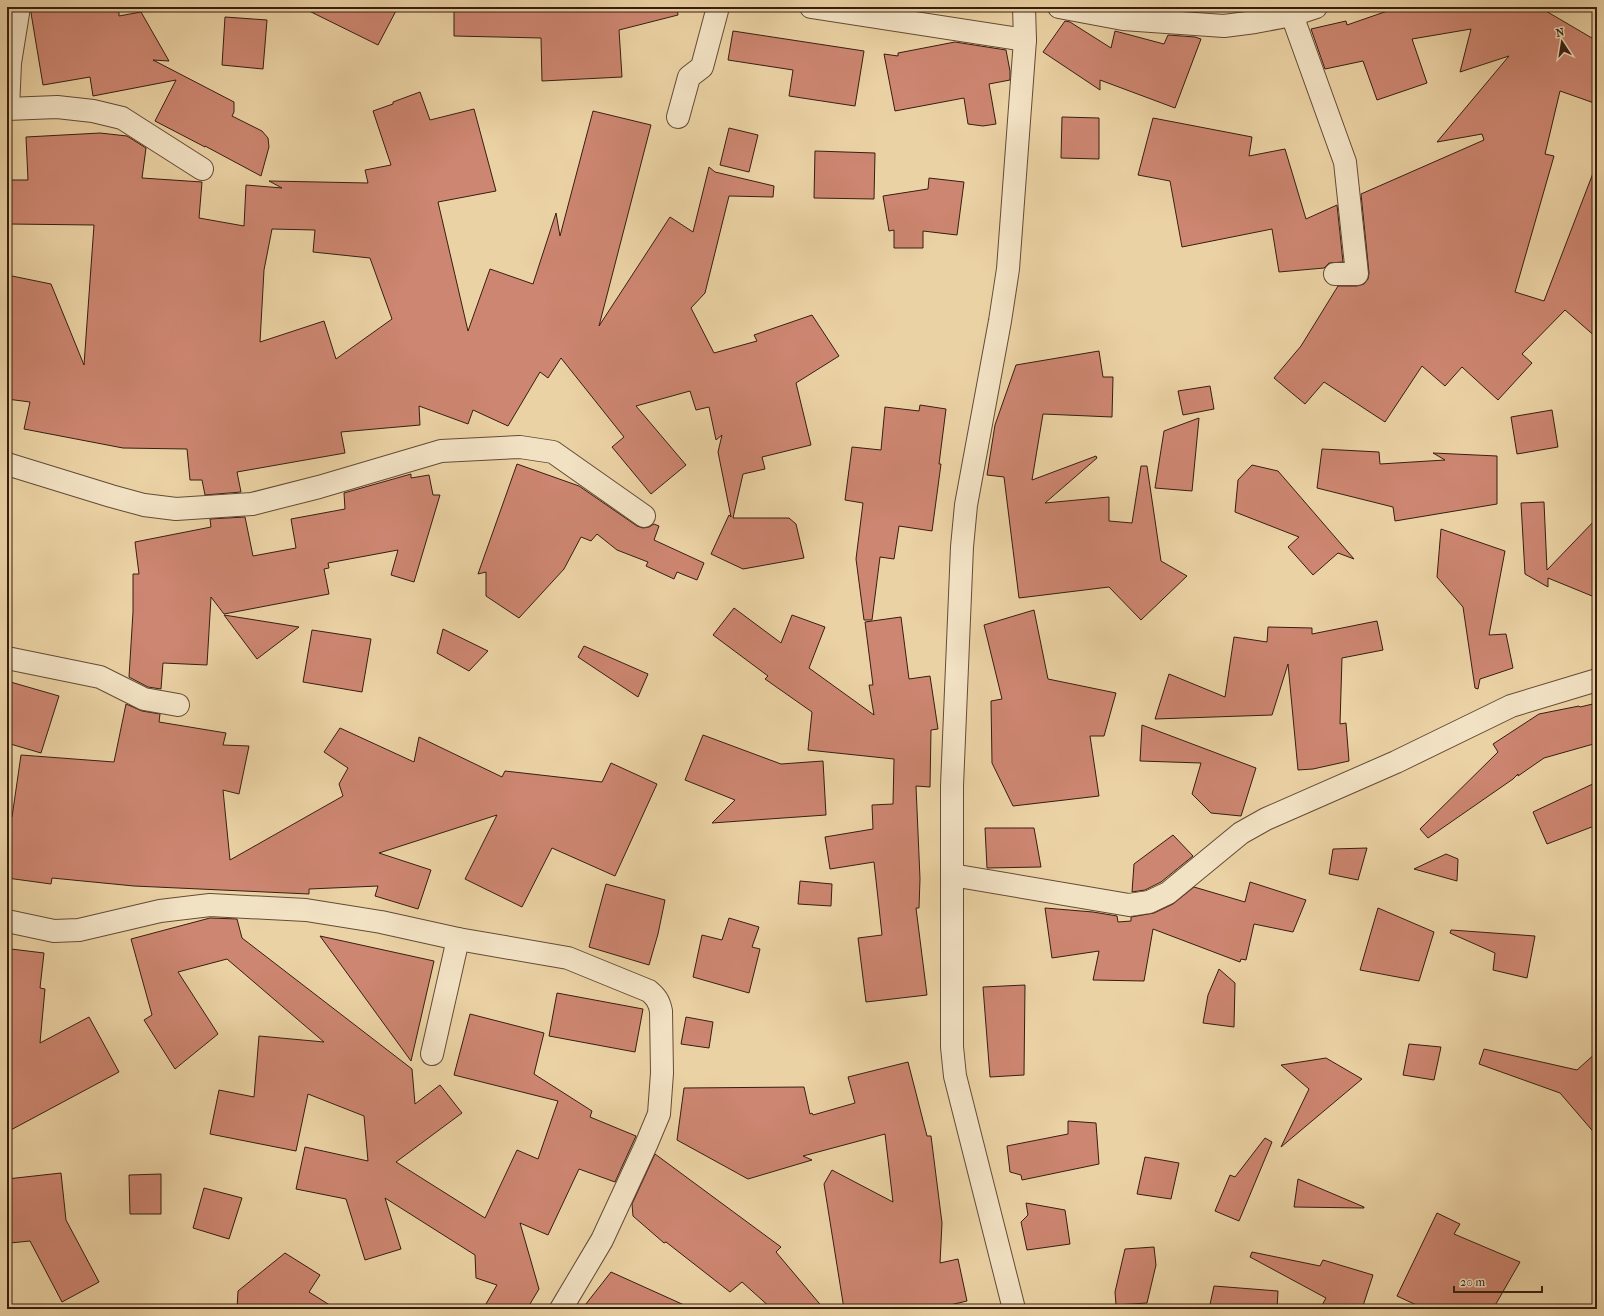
<svg xmlns="http://www.w3.org/2000/svg" width="1604" height="1316" font-family="'IM FELL French Canon',serif">
<style>
.building{fill:#cd8671;stroke:#371e11;fill-rule:evenodd}
.lines{fill:none;stroke-linecap:round;stroke-linejoin:round}
.street-casing{stroke:#644b36;stroke-width:24}
.street{stroke:#f2e2c4;stroke-width:22}
</style>
<rect width="100%" height="100%" fill="#ebd2a4"/>
<filter id="stains"><feTurbulence type="fractalNoise" baseFrequency=".005" numOctaves="4"/><feColorMatrix values="0 0 0 0 .2 0 0 0 0 .09 0 0 0 0 .02 0 0 0 .5 -.17"/></filter>
<radialGradient id="worn" r=".72"><stop offset=".6" stop-color="#630" stop-opacity="0"/><stop offset="1" stop-color="#630" stop-opacity=".3"/></radialGradient>
<g class="building">
<polygon points="31,7 119,7 119,16 141,12 169,61 153,60 234,102 234,112 232,116 262,131 268,138 269,147 261,176 205,146 205,147 155,121 176,80 93,96 90,77 43,85 31,13"/>
<polygon points="301,7 398,7 378,45"/>
<polygon points="454,7 677,7 678,15 619,30 622,77 542,81 541,38 454,36"/>
<polygon points="1399,7 1539,7 1597,41 1597,104 1560,91 1545,154 1554,156 1515,292 1544,301 1595,168 1597,168 1597,338 1565,310 1522,354 1532,363 1498,400 1462,367 1445,386 1422,366 1385,422 1324,382 1305,404 1274,378 1301,346 1338,286 1357,286 1364,284 1368,279 1369,273 1361,194 1484,140 1482,134 1437,142 1509,56 1460,72 1471,29 1412,39 1427,83 1377,100 1363,61 1325,69 1311,29 1346,21 1347,25"/>
<polygon points="225,17 267,20 263,69 222,65"/>
<polygon points="1065,21 1070,22 1111,48 1115,31 1164,44 1168,35 1195,37 1201,39 1175,108 1100,80 1100,90 1043,52"/>
<polygon points="733,31 864,51 855,106 789,96 793,70 728,60"/>
<polygon points="955,42 1006,50 1010,71 1010,80 989,84 996,124 983,126 968,124 964,98 895,111 884,54 898,56 898,53"/>
<path d="M420 92 430 120 474 109 496 191 438 202 468 331 490 269 533 284 556 213 560 236 593 111 651 125 599 326 670 217 693 232 709 167 715 172 774 186 773 197 729 196 705 293 691 308 714 353 757 341 754 335 812 315 839 356 796 383 811 445 762 457 765 469 743 474 733 518H789L796 524 804 558 743 569 711 554 729 515 731 517 718 452 722 435 716 440 709 407 696 410 690 391 636 406 686 465 651 494 612 447 624 437 561 358 548 378 540 372 508 426 473 410 468 424 419 406 420 425 341 432 345 453 237 472 241 492 205 495 202 480H190L187 449 123 448 24 429 30 402 7 399V275L51 284 84 365 94 225 9 224 10 180H28L26 137 100 133 127 136 146 148 142 178 202 182 199 218 244 226 246 185 282 188 269 181 368 183 365 170 391 165 373 111 393 104V102ZM272 229 315 230 313 252 370 258 392 319 336 359 324 321 260 342 264 270Z"/>
<polygon points="1062,117 1099,118 1099,159 1061,158"/>
<polygon points="1153,118 1252,137 1249,156 1285,149 1306,219 1337,205 1343,262 1329,263 1324,268 1279,272 1272,229 1182,247 1170,181 1138,175"/>
<polygon points="729,128 758,135 749,172 720,165"/>
<polygon points="815,151 875,153 874,199 814,198"/>
<polygon points="929,178 964,182 957,235 923,231 923,248 894,248 894,230 889,231 883,196 928,189"/>
<polygon points="1099,351 1103,377 1113,377 1112,417 1043,414 1032,480 1096,456 1097,458 1045,503 1109,497 1109,521 1132,523 1141,466 1147,466 1161,561 1187,576 1141,620 1109,587 1019,598 1004,477 987,475 995,425 1016,365"/>
<polygon points="1210,386 1214,409 1183,415 1178,391"/>
<polygon points="920,405 946,409 939,464 941,464 932,531 899,526 894,559 880,557 872,620 864,620 856,559 863,503 845,500 852,447 881,450 885,407 919,411"/>
<polygon points="1552,410 1558,447 1517,454 1511,417"/>
<polygon points="1199,418 1192,491 1155,488 1164,431"/>
<polygon points="1322,449 1379,452 1380,464 1445,460 1433,453 1497,456 1497,504 1395,521 1393,507 1317,488"/>
<polygon points="517,464 579,486 637,526 643,528 649,527 654,524 659,526 654,540 704,563 697,580 677,572 674,579 646,566 648,562 617,550 597,534 591,541 581,537 564,569 519,618 486,596 486,572 478,574"/>
<polygon points="1252,465 1278,471 1354,559 1338,553 1313,575 1288,547 1299,537 1235,512 1238,480"/>
<polygon points="411,474 411,478 429,475 433,495 440,495 414,582 391,575 398,550 328,563 329,568 324,569 329,594 224,614 211,597 207,665 163,663 161,689 148,687 129,677 133,612 133,574 139,574 135,542 211,527 210,519 245,517 253,556 296,548 291,519 345,509 344,493"/>
<polygon points="1544,502 1547,570 1597,518 1597,598 1548,578 1548,587 1525,574 1521,503"/>
<polygon points="1441,529 1505,551 1489,635 1506,634 1513,668 1480,679 1478,689 1475,688 1463,607 1437,577"/>
<polygon points="734,608 781,643 792,615 825,627 809,668 874,715 869,685 873,685 865,622 901,617 909,679 930,676 938,729 931,730 930,787 916,786 920,879 919,908 916,908 927,995 866,1002 858,938 882,935 874,862 830,869 825,837 873,829 872,805 893,804 894,759 808,750 812,712 765,679 768,676 713,635"/>
<polygon points="1034,610 1048,679 1116,693 1104,736 1090,736 1099,796 1013,806 992,763 991,701 1002,699 984,625"/>
<polygon points="224,615 299,627 257,659"/>
<polygon points="1377,621 1383,650 1342,658 1340,724 1346,723 1349,761 1313,769 1298,770 1288,664 1272,715 1155,719 1169,674 1225,697 1234,637 1267,642 1268,627 1312,628 1312,634"/>
<polygon points="443,629 488,651 469,671 437,653"/>
<polygon points="312,630 371,639 362,692 303,682"/>
<polygon points="584,646 648,674 638,697 578,657"/>
<polygon points="7,681 59,696 41,753 7,743"/>
<polygon points="1597,703 1597,743 1544,758 1518,776 1518,774 1513,779 1428,838 1420,829 1498,752 1493,744 1539,714 1579,706 1580,707"/>
<polygon points="126,704 142,711 160,714 159,722 226,733 223,745 249,746 239,794 223,790 230,860 343,796 339,784 348,768 324,752 340,728 414,762 419,737 502,777 505,771 602,782 611,763 657,784 615,876 552,848 522,907 465,879 497,815 379,853 431,870 418,909 375,896 378,886 309,889 309,894 134,886 52,878 51,884 7,878 7,816 12,817 21,755 114,762"/>
<polygon points="1142,725 1256,768 1241,816 1211,813 1192,794 1201,763 1140,761"/>
<polygon points="703,735 781,764 823,761 826,815 712,823 735,800 685,780"/>
<polygon points="1597,782 1597,825 1547,844 1533,812"/>
<polygon points="985,828 1034,828 1041,867 987,868"/>
<polygon points="1173,835 1193,856 1161,882 1145,890 1132,892 1134,864"/>
<polygon points="1367,848 1358,880 1329,874 1333,849"/>
<polygon points="1446,854 1458,859 1457,881 1414,869"/>
<polygon points="800,881 832,884 831,906 798,904"/>
<polygon points="1250,882 1306,900 1293,932 1254,924 1246,960 1241,959 1240,962 1153,929 1144,981 1093,980 1099,951 1052,958 1045,908 1093,912 1117,916 1118,922 1131,921 1131,917 1154,913 1173,904 1194,887 1245,902"/>
<polygon points="606,884 665,900 658,934 649,965 589,947"/>
<polygon points="1378,908 1434,932 1419,981 1360,970"/>
<polygon points="210,918 237,919 242,938 412,1069 415,1104 440,1085 462,1113 396,1162 485,1218 517,1150 538,1159 558,1101 454,1075 470,1014 544,1033 534,1074 592,1111 590,1117 636,1136 615,1182 579,1169 548,1235 520,1223 539,1289 527,1309 483,1309 497,1285 476,1278 475,1255 385,1198 401,1249 365,1260 346,1199 296,1189 305,1147 368,1161 364,1116 308,1094 296,1151 210,1134 219,1090 254,1097 259,1036 324,1042 227,959 178,972 218,1034 175,1069 144,1020 152,1015 131,939"/>
<polygon points="729,918 759,927 752,947 760,949 749,993 693,977 702,935 722,940"/>
<polygon points="1451,930 1535,936 1527,978 1493,970 1495,953 1450,933"/>
<polygon points="320,936 434,961 411,1061"/>
<polygon points="11,949 44,953 40,988 45,989 40,1043 89,1017 119,1072 7,1132 7,984"/>
<polygon points="1219,969 1235,983 1234,1027 1203,1023 1208,995"/>
<polygon points="1025,985 1024,1075 990,1077 983,987"/>
<polygon points="557,993 643,1009 635,1052 549,1036"/>
<polygon points="686,1017 713,1022 709,1048 681,1044"/>
<polygon points="1409,1044 1441,1047 1434,1080 1403,1075"/>
<polygon points="1484,1049 1577,1070 1597,1052 1597,1136 1560,1093 1479,1064"/>
<polygon points="1326,1058 1362,1079 1281,1147 1309,1089 1281,1065"/>
<polygon points="908,1062 927,1136 931,1136 942,1223 940,1263 958,1259 967,1301 933,1309 844,1309 824,1184 832,1170 893,1202 885,1134 803,1156 812,1160 748,1179 677,1140 684,1088 804,1087 810,1114 812,1113 813,1115 855,1103 848,1077"/>
<polygon points="1068,1121 1096,1123 1099,1164 1022,1180 1021,1175 1010,1172 1007,1146 1068,1134"/>
<polygon points="1265,1138 1272,1142 1239,1221 1215,1211 1230,1175 1235,1177"/>
<polygon points="655,1154 781,1247 776,1252 824,1309 772,1309 742,1282 730,1292 666,1242 664,1243 633,1216 632,1204"/>
<polygon points="1145,1157 1179,1163 1171,1199 1137,1194"/>
<polygon points="61,1173 66,1220 99,1282 62,1302 30,1241 10,1243 7,1218 7,1179"/>
<polygon points="161,1174 161,1214 130,1214 129,1175"/>
<polygon points="1298,1179 1364,1207 1364,1208 1294,1207"/>
<polygon points="204,1188 242,1198 229,1239 193,1228"/>
<polygon points="1026,1203 1065,1210 1070,1244 1027,1250 1021,1222 1028,1215"/>
<polygon points="1437,1213 1460,1224 1454,1234 1520,1262 1493,1309 1425,1309 1397,1296"/>
<polygon points="1154,1247 1156,1265 1147,1303 1116,1305 1115,1292 1125,1249"/>
<polygon points="1252,1252 1320,1266 1323,1260 1373,1275 1362,1309 1320,1309 1326,1298 1250,1257"/>
<polygon points="285,1253 320,1275 309,1292 336,1309 237,1309 238,1291"/>
<polygon points="611,1272 693,1309 582,1309"/>
<polygon points="1214,1286 1278,1291 1277,1309 1209,1309"/>
</g>
<g class="lines">
<defs>
<g id="street">
<polyline points="811,7 1025,40"/>
<polyline points="1059,7 1123,19 1224,26 1255,22 1292,15 1316,7"/>
<polyline points="1292,15 1345,162 1357,274 1335,274"/>
<polyline points="7,109 57,107 93,111 122,118 202,169"/>
<polyline points="8,109 10,63 19,7"/>
<polyline points="678,117 689,77 702,67 718,7"/>
<polyline points="7,464 111,496 144,505 176,509 252,504 319,487 441,451 520,447 553,452 644,516"/>
<polyline points="7,658 100,677 144,699 178,705"/>
<polyline points="952,875 1129,905 1149,902 1168,893 1241,833 1266,819 1396,762 1511,706 1597,680"/>
<path d="M7 921 54 931 79 930 160 911 210 905 306 910 381 922 458 939 568 958 649 991C656 997 659 1001 661 1011L662 1073 659 1114 646 1145 602 1240 561 1309"/>
<polyline points="432,1054 458,939"/>
<polyline points="1014,1309 955,1076 952,1047 952,786 962,547 966,505 1000,321 1008,269 1025,40 1024,7"/>
</g>
</defs>
<use href="#street" class="street-casing"/>
<use href="#street" class="street"/>
</g>
<rect width="1604" height="1316" fill="none" stroke="#ebd2a4" stroke-width="24"/>
<rect x="8" y="8" width="1588" height="1300" fill="none" stroke="#371e11" stroke-width="2"/>
<rect x="12" y="12" width="1580" height="1292" fill="none" stroke="#371e11"/>
<g transform="translate(1562 42) rotate(348)" stroke="#f2e2c4" stroke-width="3" paint-order="stroke">
<path d="M0-3L7 15L0 10L-7 15Z" fill="#371e11"/>
<text y="-6" font-size="11" font-weight="bold" text-anchor="middle" fill="#371e11">N</text>
</g>
<path d="M1454 1286v6h88v-6" fill="none" stroke="#371e11" stroke-width="2"/>
<text x="1460" y="1286" font-size="12" fill="#371e11" stroke="#f2e2c4" stroke-width="3" paint-order="stroke">20 m</text>
<rect width="100%" height="100%" filter="url(#stains)"/>
<rect width="100%" height="100%" fill="url(#worn)"/>
</svg>
